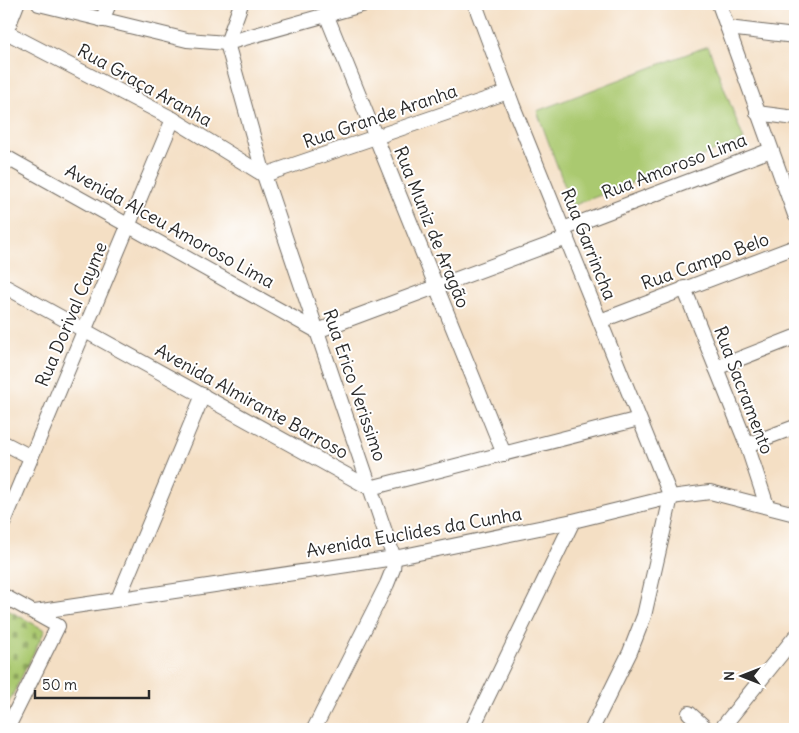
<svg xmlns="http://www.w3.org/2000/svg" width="799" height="733" font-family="Delius,sans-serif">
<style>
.cemetery{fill:url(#cemetery-stones);stroke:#6a7a4e}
.pitch{fill:#aac970;stroke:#6a7a4e}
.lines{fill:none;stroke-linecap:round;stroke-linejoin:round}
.minor-casing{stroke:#716a61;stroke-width:16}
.minor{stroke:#fff;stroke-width:14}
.labels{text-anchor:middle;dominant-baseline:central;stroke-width:4;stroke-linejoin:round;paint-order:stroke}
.street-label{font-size:18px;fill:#2b2b2b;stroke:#fff}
</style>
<defs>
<pattern id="cemetery-stones" width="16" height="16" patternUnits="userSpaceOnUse" patternTransform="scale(1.25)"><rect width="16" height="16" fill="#aac970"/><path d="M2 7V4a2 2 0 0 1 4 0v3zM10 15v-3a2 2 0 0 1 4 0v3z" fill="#8ba35c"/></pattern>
</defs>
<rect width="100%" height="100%" fill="#fff"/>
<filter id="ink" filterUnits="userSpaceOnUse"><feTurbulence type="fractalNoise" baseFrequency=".02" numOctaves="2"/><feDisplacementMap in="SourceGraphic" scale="10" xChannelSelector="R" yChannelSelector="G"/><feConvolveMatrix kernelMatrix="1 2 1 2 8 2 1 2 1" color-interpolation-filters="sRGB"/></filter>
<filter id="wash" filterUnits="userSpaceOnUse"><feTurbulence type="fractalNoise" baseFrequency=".0096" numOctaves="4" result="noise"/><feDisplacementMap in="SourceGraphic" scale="20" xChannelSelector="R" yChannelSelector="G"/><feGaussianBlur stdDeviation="1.12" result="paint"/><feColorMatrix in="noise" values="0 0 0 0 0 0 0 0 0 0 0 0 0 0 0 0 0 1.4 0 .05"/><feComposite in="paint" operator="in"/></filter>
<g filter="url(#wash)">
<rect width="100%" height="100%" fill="#f4dfc4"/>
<polygon class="cemetery" points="4,608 45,630 4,712"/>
<polygon class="pitch" points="708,46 744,140 572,206 537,111"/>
</g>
<g filter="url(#ink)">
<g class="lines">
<defs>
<g id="minor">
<polyline points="39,4 187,40 227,43 365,4"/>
<polyline points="475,4 513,106 671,497"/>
<polyline points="719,4 795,215"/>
<polyline points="326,14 504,454"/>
<polyline points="102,20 109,4"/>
<polyline points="728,28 795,36"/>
<polyline points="6,32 173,119 264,175 508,92"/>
<polyline points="4,37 17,4"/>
<polyline points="227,43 264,175 394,558 393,569 387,584 314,729"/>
<polyline points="227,43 241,4"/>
<polyline points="757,113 795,118"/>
<polyline points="4,156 317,331 567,238"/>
<polyline points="563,229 771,150"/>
<polyline points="4,286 370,488 639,419"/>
<polyline points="684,288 747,445 767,506"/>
<polyline points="600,321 795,247"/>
<polyline points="716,368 795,337"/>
<polyline points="4,443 31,457"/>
<polyline points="747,445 795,427"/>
<polyline points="4,522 173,119"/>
<polyline points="4,596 58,626 7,729"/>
<polyline points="118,599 203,395"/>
<polyline points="35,612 394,558 573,521 671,497 710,492 795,514"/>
<polyline points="689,713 707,729"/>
<polyline points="472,729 573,521"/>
<polyline points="592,729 630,652 644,616 671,497"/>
<polyline points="721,729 795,637"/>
</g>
</defs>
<use href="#minor" class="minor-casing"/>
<use href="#minor" class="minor"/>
</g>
</g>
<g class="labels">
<g class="street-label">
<text transform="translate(145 85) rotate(29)">Rua Graça Aranha</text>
<text transform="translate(380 116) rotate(-19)">Rua Grande Aranha</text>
<text transform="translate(674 166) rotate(-21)">Rua Amoroso Lima</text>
<text transform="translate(170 226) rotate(29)">Avenida Alceu Amoroso Lima</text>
<text transform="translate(432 227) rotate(68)">Rua Muniz de Aragão</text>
<text transform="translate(589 244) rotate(68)">Rua Garrincha</text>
<text transform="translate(705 261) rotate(-20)">Rua Campo Belo</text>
<text transform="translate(71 314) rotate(-67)">Rua Dorival Cayme</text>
<text transform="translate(355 385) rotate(71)">Rua Erico Verissimo</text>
<text transform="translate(744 390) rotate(69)">Rua Sacramento</text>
<text transform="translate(252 401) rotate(29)">Avenida Almirante Barroso</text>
<text transform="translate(414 532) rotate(-10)">Avenida Euclides da Cunha</text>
</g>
</g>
<rect width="799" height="733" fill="none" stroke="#fff" stroke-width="20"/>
<g transform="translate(742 676) rotate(270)" stroke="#ffffff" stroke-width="4" paint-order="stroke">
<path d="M0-4L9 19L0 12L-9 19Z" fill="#2b2b2b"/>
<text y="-8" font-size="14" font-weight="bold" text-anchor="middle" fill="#2b2b2b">N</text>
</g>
<path d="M35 690v8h114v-8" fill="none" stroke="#2b2b2b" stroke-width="2.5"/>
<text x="42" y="690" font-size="15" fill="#2b2b2b" stroke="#ffffff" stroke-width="4" paint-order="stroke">50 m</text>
</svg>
